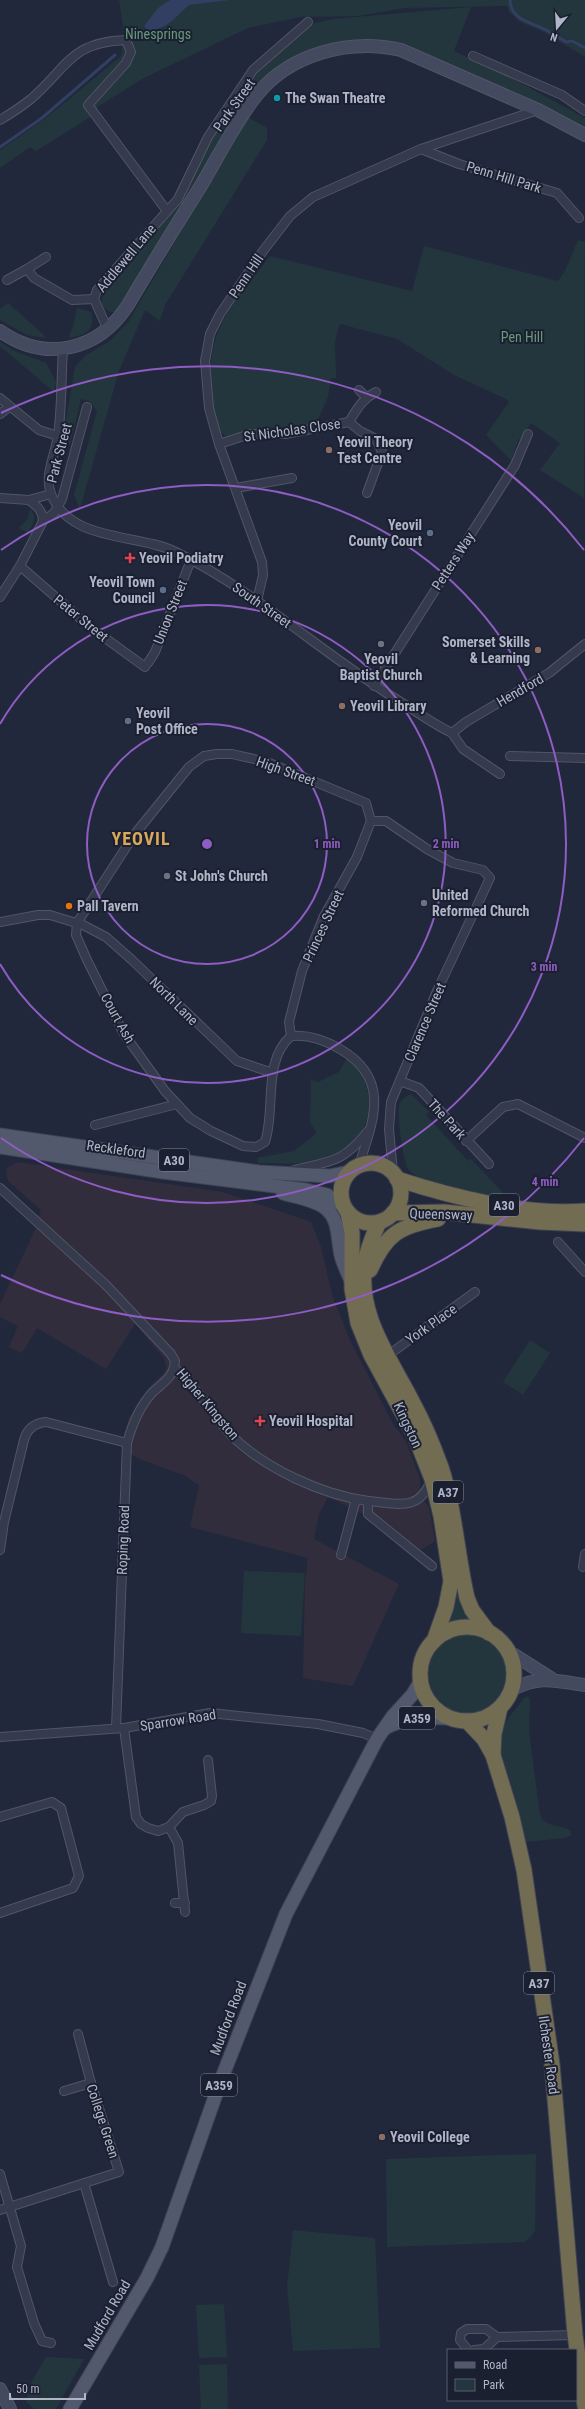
<svg xmlns="http://www.w3.org/2000/svg" width="585" height="2409" font-family="'Roboto Condensed',sans-serif">
<style>
.medical{fill:#322d3d}
.green{fill:#23353d}
.water{fill:#323e62}
.lines{fill:none;stroke-linecap:round;stroke-linejoin:round}
.stream{stroke:#323e62;stroke-width:3}
.street-casing{stroke:#515567;stroke-width:10}
.secondary-casing{stroke:#515567;stroke-width:14}
.primary-casing{stroke:#3f4455;stroke-width:15}
.highway-casing{stroke:#3e4254;stroke-width:17}
.street{stroke:#353b4c;stroke-width:8}
.secondary{stroke:#43495f;stroke-width:12}
.primary{stroke:#53596c;stroke-width:13}
.highway{stroke:#726c52;stroke-width:15}
.ring{fill:none;stroke:#8e5cc2;stroke-width:2}
.culture-dot{fill:#0f9aa8;stroke:#1b2031;stroke-width:1.5}
.education-dot{fill:#8d6e63;stroke:#1b2031;stroke-width:1.5}
.service-dot{fill:#5c6f8a;stroke:#1b2031;stroke-width:1.5}
.health-dot{fill:#e0444e;stroke:#1b2031;stroke-width:1.5}
.worship-dot{fill:#6b7280;stroke:#1b2031;stroke-width:1.5}
.food-dot{fill:#e8710a;stroke:#1b2031;stroke-width:1.5}
.labels{text-anchor:middle;dominant-baseline:central;stroke-width:4;stroke-linejoin:round;paint-order:stroke}
.shield{fill:#1b2031;stroke:#84889b;stroke-width:1}
.shield-label{font-size:13px;font-weight:bold;fill:#b1b5c8}
.park-label{font-size:14px;fill:#679a7b;stroke:#1b2031}
.poi-label{font-size:14px;font-weight:bold;fill:#b1b5c8;stroke:#1b2031;text-anchor:start}
.street-label{font-size:14px;fill:#b1b5c8;stroke:#1b2031}
.district-label{font-size:18px;font-weight:bold;letter-spacing:1px;fill:#d8a85b;stroke:#1b2031}
.centre{fill:#8e5cc2;stroke:#1b2031;stroke-width:2}
.ring-label{font-size:12px;text-anchor:middle;font-weight:bold;fill:#8e5cc2;stroke:#1b2031;stroke-width:4;stroke-linejoin:round;paint-order:stroke}
</style>
<rect width="100%" height="100%" fill="#21283c"/>
<polygon class="medical" points="17,1162 223,1192 311,1222 321,1247 333,1298 351,1342 393,1424 406,1442 420,1479 420,1494 429,1508 435,1541 421,1550 374,1512 369,1517 328,1497 319,1514 314,1539 399,1584 353,1686 303,1678 305,1582 308,1558 190,1527 199,1486 186,1476 139,1459 121,1447 129,1418 151,1385 165,1372 166,1367 164,1358 135,1324 106,1369 37,1328 22,1353 9,1347 18,1326 0,1317 0,1304 36,1228 41,1210 8,1181 6,1174 7,1168"/>
<g class="green">
<polygon points="119,0 585,0 585,57 544,32 520,22 509,12 507,6 404,8 358,16 300,17 248,28 142,79 99,106 92,116 36,151 30,147 0,168 0,150 46,118 121,56 124,32"/>
<path d="M471 7 454 51 502 73 585 118V131L520 98 413 48 382 41 357 40 320 46 272 71 249 95 118 311C110 314 107 311 101 305L104 288 179 201 224 114 266 60 311 24 333 19Z"/>
<polygon points="248,117 267,128 267,140 165,305 160,321 145,310 119,371 80,509 74,495 97,411 89,401 81,399 70,445 62,442 75,367 85,356 111,340 128,322"/>
<path d="M578 240 585 242 584 498 540 470 560 443 531 423 518 441 511 460 486 435 509 402 506 399 454 375 397 339 340 324C331 347 337 356 336 378H331L328 397 315 426 273 432 249 430 227 436 219 432C207 397 206 354 223 321 235 298 254 277 270 256L412 291 424 246 558 281 565 271Z"/>
<polygon points="8,303 44,335 45,338 27,335 0,320 0,309"/>
<path d="M77 308 91 312C96 331 85 335 70 338L69 336 73 326Z"/>
<polygon points="0,342 12,350 46,363 56,382 54,392 0,346"/>
<path d="M30 509C38 517 33 524 28 533L19 528 27 520Z"/>
<path d="M347 1058C380 1086 376 1134 337 1155 315 1167 282 1163 258 1163L257 1158 294 1151 317 1133 310 1123 311 1079 318 1082 339 1072Z"/>
<path d="M411 1094 429 1112 426 1115 468 1161 471 1159 503 1193 499 1198 428 1181C421 1178 414 1176 409 1170 403 1163 397 1116 399 1106 400 1100 406 1096 411 1094Z"/>
<polygon points="530,1340 550,1353 523,1395 503,1382"/>
<polygon points="244,1571 305,1573 301,1636 241,1633"/>
<polygon points="455,1589 459,1589 472,1619 470,1621 449,1624 447,1623"/>
<circle cx="468" cy="1674" r="40"/>
<path d="M528 1696 530 1700 529 1731 540 1815C547 1829 559 1823 571 1831V1835L565 1838 527 1842 524 1839C514 1805 490 1753 507 1720 512 1712 519 1706 524 1698Z"/>
<polygon points="536,2154 535,2230 531,2237 524,2242 387,2247 386,2159"/>
<polygon points="293,2230 375,2238 380,2348 293,2351 287,2287"/>
<polygon points="224,2304 227,2357 199,2358 196,2305"/>
<polygon points="46,2357 84,2359 56,2409 34,2409 26,2402 32,2381"/>
<polygon points="227,2364 228,2409 201,2409 199,2365"/>
</g>
<path class="water" d="M170 0H230L189 5C173 19 172 25 149 32L144 26 158 8Z"/>
<g class="lines">
<g class="stream">
<path d="M510 0C510 19 530 22 544 29 551 32 558 37 566 42L572 41 585 48"/>
<polyline points="0,147 42,118 115,55"/>
</g>
<defs>
<g id="street">
<polyline points="473,56 562,95 585,111"/>
<path d="M0 120C10 114 21 107 31 99 68 67 70 42 126 40L131 52 126 63 88 105 167 211"/>
<polyline points="421,149 459,164 557,193 579,218"/>
<polyline points="27,269 46,257"/>
<polyline points="7,280 27,269 34,278 72,300 94,299"/>
<polyline points="108,330 94,299 97,290 178,199 208,137 253,70 308,22"/>
<path d="M63 349C61 378 62 407 58 436 55 455 44 475 51 494 70 543 138 533 176 552 259 593 326 657 404 704 420 714 435 725 452 733"/>
<polyline points="359,390 366,397"/>
<polyline points="0,398 39,430 58,436"/>
<polyline points="0,414 9,407"/>
<path d="M349 422C357 409 362 399 376 392"/>
<polyline points="219,444 250,434 285,434 349,422 360,431 376,439 382,452 367,493"/>
<polyline points="236,488 292,478"/>
<polyline points="0,498 29,500 51,494"/>
<path d="M29 500C37 506 43 511 43 521"/>
<polyline points="20,566 90,627 145,667"/>
<polyline points="0,597 20,566 43,521 54,513 62,499 87,407"/>
<polyline points="257,601 263,575 262,562 219,444 209,408 205,361 210,334 220,314 263,251 290,216 313,197 421,149 538,110"/>
<polyline points="148,663 155,652 191,560"/>
<polyline points="374,686 515,465 528,434"/>
<polyline points="452,733 466,722 549,673 585,644"/>
<polyline points="452,733 463,749 500,774"/>
<polyline points="510,756 585,758"/>
<polyline points="371,821 386,821 427,849 453,863 483,870 490,878 437,991 391,1102 389,1129 393,1173"/>
<polyline points="0,922 38,915 50,915 83,925 106,937 132,960 237,1061 273,1073"/>
<path d="M77 923 76 935 87 960 124 1034 165 1091 190 1118 211 1131 243 1146 256 1147 265 1142C276 1109 262 1061 291 1036"/>
<polyline points="77,923 134,835 189,767 204,756 217,754 232,754 267,762 366,803 371,821"/>
<polyline points="291,1036 289,1022 302,971 323,918 357,857 371,821"/>
<path d="M291 1036C309 1034 325 1040 340 1049 391 1079 374 1119 359 1165"/>
<polyline points="400,1081 419,1088 489,1164"/>
<polyline points="95,1125 177,1104"/>
<polyline points="466,1141 503,1107 518,1104 585,1138"/>
<path d="M294 1170C331 1161 343 1163 368 1131"/>
<path d="M0 1188 106 1285 171 1354 175 1361 174 1367C183 1376 191 1385 199 1394 210 1407 219 1422 231 1435 264 1468 322 1495 368 1501V1514L432 1566"/>
<polyline points="558,1242 585,1272"/>
<polyline points="387,1356 475,1292"/>
<path d="M368 1501C396 1503 419 1513 431 1480"/>
<path d="M0 1550 4 1522 24 1440C27 1429 35 1423 46 1422L127 1443"/>
<polyline points="341,1555 356,1499"/>
<polyline points="583,1567 585,1554"/>
<path d="M116 1728 127 1443C132 1425 139 1407 152 1393 160 1385 172 1378 174 1367"/>
<polyline points="124,1728 136,1817 141,1824 148,1828 158,1831 169,1827 183,1812 204,1805 211,1801 212,1796 208,1760"/>
<polyline points="0,1737 124,1728 210,1713 318,1724 363,1733 377,1739"/>
<polyline points="0,1817 52,1802 61,1808 79,1876 73,1888 0,1913"/>
<polyline points="169,1827 178,1843 185,1912"/>
<polyline points="175,1903 185,1903"/>
<polyline points="64,2091 91,2083"/>
<polyline points="0,2174 21,2246 17,2267 34,2323 42,2341 51,2343"/>
<polyline points="84,2183 113,2282"/>
<polyline points="0,2210 119,2172 91,2083 78,2034"/>
<polyline points="468,2350 460,2340 461,2333 467,2329 486,2329 497,2337 575,2335"/>
<polyline points="474,2350 484,2349 497,2337"/>
</g>
<g id="secondary">
<path d="M0 331C46 363 98 351 128 305 152 264 177 224 202 184 219 155 235 123 256 96 289 54 349 38 401 50L538 110 585 135"/>
<polyline points="508,1651 552,1679"/>
<path d="M513 1689C541 1675 555 1681 585 1685"/>
<polyline points="0,2389 10,2409"/>
</g>
<g id="primary">
<polyline points="0,1135 259,1172 330,1176 349,1172"/>
<polyline points="0,1147 163,1172 306,1190 327,1195 343,1206"/>
<path d="M283 1193C296 1197 312 1199 324 1207 340 1218 337 1238 341 1255 343 1264 348 1273 351 1281"/>
<path d="M385 1728C406 1717 427 1717 450 1718"/>
<polyline points="70,2409 147,2278 162,2247 221,2080 286,1914 377,1739 393,1716 413,1694 420,1682"/>
</g>
<g id="highway">
<circle cx="371" cy="1193" r="30"/>
<path d="M397 1179C452 1197 528 1216 585 1211"/>
<polyline points="348,1213 352,1233 352,1289 358,1323 371,1355 415,1436 432,1479 441,1516 451,1581 446,1607 434,1641"/>
<polyline points="393,1213 444,1212 540,1222 585,1224"/>
<path d="M379 1222C374 1234 368 1246 366 1259 354 1312 391 1359 413 1403 424 1423 433 1445 441 1467 455 1510 457 1554 467 1598L472 1610 489 1633"/>
<path d="M370 1270C386 1234 399 1226 438 1219"/>
<circle cx="467" cy="1674" r="47"/>
<polyline points="467,1721 484,1739 493,1755 512,1817 524,1870 552,2064 575,2335 585,2406"/>
<polyline points="493,1755 494,1734 500,1708"/>
</g>
</defs>
<use href="#street" class="street-casing"/>
<use href="#secondary" class="secondary-casing"/>
<use href="#primary" class="primary-casing"/>
<use href="#highway" class="highway-casing"/>
<use href="#street" class="street"/>
<use href="#secondary" class="secondary"/>
<use href="#primary" class="primary"/>
<use href="#highway" class="highway"/>
</g>
<g class="ring">
<circle cx="207" cy="844" r="120"/>
<path d="M0 724A239 239 0 1 1 0 964"/>
<path d="M1 550A359 359 0 1 1 1 1138"/>
<path d="M584 1138A478 478 0 0 1 1 1275M1 413A478 478 0 0 1 584 550"/>
</g>
<circle class="culture-dot" cx="277" cy="98" r="4"/>
<g class="education-dot">
<circle cx="329" cy="450" r="4"/>
<circle cx="538" cy="650" r="4"/>
<circle cx="342" cy="706" r="4"/>
<circle cx="382" cy="2137" r="4"/>
</g>
<g class="service-dot">
<circle cx="430" cy="533" r="4"/>
<circle cx="163" cy="590" r="4"/>
<circle cx="128" cy="721" r="4"/>
</g>
<g class="health-dot">
<path d="M128 552h4v4h4v4h-4v4h-4v-4h-4v-4h4z"/>
<path d="M258 1415h4v4h4v4h-4v4h-4v-4h-4v-4h4z"/>
</g>
<g class="worship-dot">
<circle cx="381" cy="644" r="4"/>
<circle cx="167" cy="876" r="4"/>
<circle cx="424" cy="903" r="4"/>
</g>
<circle class="food-dot" cx="69" cy="906" r="4"/>
<g class="labels">
<g class="shield">
<rect x="159" y="1149" width="30" height="22" rx="3"/>
<rect x="489" y="1194" width="30" height="22" rx="3"/>
<rect x="433" y="1481" width="30" height="22" rx="3"/>
<rect x="399" y="1707" width="36" height="22" rx="3"/>
<rect x="524" y="1972" width="30" height="22" rx="3"/>
<rect x="201" y="2074" width="36" height="22" rx="3"/>
</g>
<g class="shield-label">
<text x="174" y="1160">A30</text>
<text x="504" y="1205">A30</text>
<text x="448" y="1492">A37</text>
<text x="417" y="1718">A359</text>
<text x="539" y="1983">A37</text>
<text x="219" y="2085">A359</text>
</g>
<g class="park-label">
<text x="158" y="34">Ninesprings</text>
<text x="522" y="337">Pen Hill</text>
</g>
<g class="poi-label">
<text x="285" y="98">The Swan Theatre</text>
<text x="337" y="442">Yeovil Theory<tspan x="337" dy="16">Test Centre</tspan></text>
<text x="422" y="525" text-anchor="end">Yeovil<tspan x="422" dy="16">County Court</tspan></text>
<text x="139" y="558">Yeovil Podiatry</text>
<text x="155" y="582" text-anchor="end">Yeovil Town<tspan x="155" dy="16">Council</tspan></text>
<text x="530" y="642" text-anchor="end">Somerset Skills<tspan x="530" dy="16">&amp; Learning</tspan></text>
<text x="381" y="659" text-anchor="middle">Yeovil<tspan x="381" dy="16">Baptist Church</tspan></text>
<text x="350" y="706">Yeovil Library</text>
<text x="136" y="713">Yeovil<tspan x="136" dy="16">Post Office</tspan></text>
<text x="175" y="876">St John's Church</text>
<text x="432" y="895">United<tspan x="432" dy="16">Reformed Church</tspan></text>
<text x="77" y="906">Pall Tavern</text>
<text x="269" y="1421">Yeovil Hospital</text>
<text x="390" y="2137">Yeovil College</text>
</g>
<g class="street-label">
<text transform="translate(234 105) rotate(-55)">Park Street</text>
<text transform="translate(504 177) rotate(17)">Penn Hill Park</text>
<text transform="translate(126 258) rotate(-50)">Addlewell Lane</text>
<text transform="translate(246 276) rotate(-56)">Penn Hill</text>
<text transform="translate(292 430) rotate(-8)">St Nicholas Close</text>
<text transform="translate(59 453) rotate(-75)">Park Street</text>
<text transform="translate(453 561) rotate(-57)">Petters Way</text>
<text transform="translate(262 605) rotate(35)">South Street</text>
<text transform="translate(170 612) rotate(-68)">Union Street</text>
<text transform="translate(81 618) rotate(39)">Peter Street</text>
<text transform="translate(520 690) rotate(-30)">Hendford</text>
<text transform="translate(286 771) rotate(20)">High Street</text>
<text transform="translate(323 926) rotate(-65)">Princes Street</text>
<text transform="translate(174 1001) rotate(45)">North Lane</text>
<text transform="translate(118 1018) rotate(61)">Court Ash</text>
<text transform="translate(425 1022) rotate(-67)">Clarence Street</text>
<text transform="translate(447 1119) rotate(48)">The Park</text>
<text transform="translate(116 1149) rotate(8)">Reckleford</text>
<text transform="translate(441 1214) rotate(2)">Queensway</text>
<text transform="translate(431 1324) rotate(-35)">York Place</text>
<text transform="translate(208 1404) rotate(50)">Higher Kingston</text>
<text transform="translate(408 1425) rotate(65)">Kingston</text>
<text transform="translate(123 1540) rotate(-88)">Roping Road</text>
<text transform="translate(178 1720) rotate(-9)">Sparrow Road</text>
<text transform="translate(228 2018) rotate(-69)">Mudford Road</text>
<text transform="translate(549 2055) rotate(82)">Ilchester Road</text>
<text transform="translate(103 2121) rotate(72)">College Green</text>
<text transform="translate(107 2315) rotate(-60)">Mudford Road</text>
</g>
<g class="district-label">
<text x="141" y="838">YEOVIL</text>
</g>
</g>
<circle cx="207" cy="844" r="6" class="centre"/>
<g class="ring-label">
<text x="327" y="848">1 min</text>
<text x="446" y="848">2 min</text>
<text x="544" y="971">3 min</text>
<text x="545" y="1186">4 min</text>
</g>
<rect x="447" y="2349" width="130" height="52" fill="#1b2031" stroke="#575c6d"/>
<rect x="455" y="2362" width="20" height="6" fill="#53596c" stroke="#575c6d"/>
<text x="483" y="2369" font-size="12" fill="#b1b5c8">Road</text>
<rect x="455" y="2379" width="20" height="12" fill="#23353d" stroke="#575c6d"/>
<text x="483" y="2389" font-size="12" fill="#b1b5c8">Park</text>
<g transform="translate(557 28) rotate(198)" stroke="#1b2031" stroke-width="3" paint-order="stroke">
<path d="M0-3L7 15L0 10L-7 15Z" fill="#b1b5c8"/>
<text y="-6" font-size="11" font-weight="bold" text-anchor="middle" fill="#b1b5c8">N</text>
</g>
<path d="M10 2393v6h75v-6" fill="none" stroke="#b1b5c8" stroke-width="2"/>
<text x="16" y="2393" font-size="12" fill="#b1b5c8" stroke="#1b2031" stroke-width="3" paint-order="stroke">50 m</text>
</svg>
